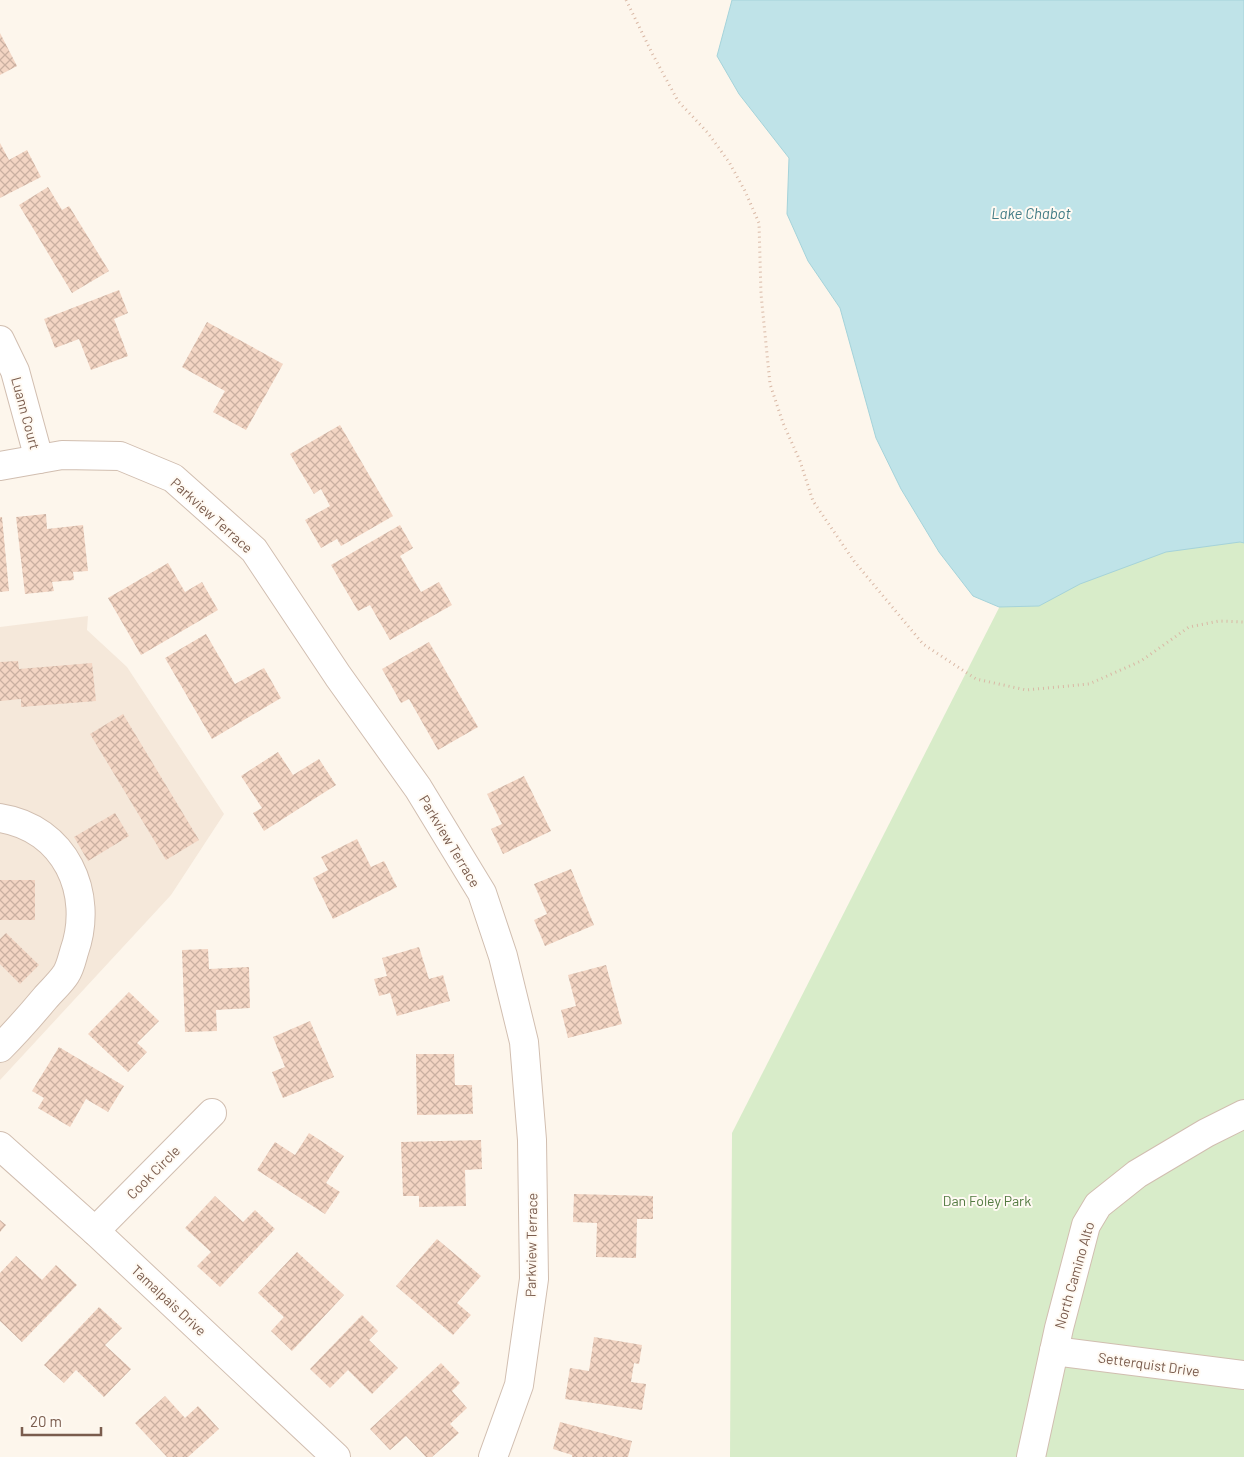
<svg xmlns="http://www.w3.org/2000/svg" width="1244" height="1457" font-family="Barlow,sans-serif">
<style>
.residential{fill:#f5e8da}
.green{fill:#d8ecc9}
.water{fill:#bfe3e8;stroke:#a5d3da}
.building{fill:url(#building-cross-hatch)}
.lines{fill:none;stroke-linecap:round;stroke-linejoin:round}
.minor-casing{stroke:#d1beb0;stroke-width:30}
.path{stroke:#d9b8a5;stroke-width:3;stroke-dasharray:1 4;stroke-linecap:butt}
.minor{stroke:#fff;stroke-width:28}
.labels{text-anchor:middle;dominant-baseline:central;stroke-width:4;stroke-linejoin:round;paint-order:stroke}
.street-label{font-size:14px;fill:#7a5c4d;stroke:#fffaf3}
.park-label{font-size:14px;fill:#537a41;stroke:#fffaf3}
.water-label{font-size:15px;font-style:italic;fill:#437c86;stroke:#fffaf3}
</style>
<defs>
<pattern id="building-cross-hatch" width="8" height="8" patternUnits="userSpaceOnUse" patternTransform="scale(1.25)"><rect width="8" height="8" fill="#f3d5c3"/><path d="M0 0l8 8M0 8l8-8" fill="none" stroke="#cab0a1"/></pattern>
</defs>
<rect width="100%" height="100%" fill="#fdf6ec"/>
<polygon class="residential" points="88,616 87,630 127,667 224,814 171,895 0,1080 0,627"/>
<polygon class="green" points="1095,419 1244,468 1244,1457 730,1457 732,1133"/>
<polygon class="water" points="732,0 1244,0 1244,543 1240,542 1166,552 1080,584 1039,606 999,607 973,596 939,552 901,489 876,438 840,308 808,261 787,214 789,158 739,94 717,56"/>
<g class="building">
<polygon points="0,33 17,66 0,75"/>
<polygon points="0,143 9,160 27,150 41,177 0,198"/>
<polygon points="48,187 62,210 69,206 109,271 72,293 19,205"/>
<polygon points="119,290 128,313 114,319 128,356 91,370 79,339 55,348 44,319"/>
<polygon points="207,322 283,364 246,430 213,412 225,391 182,367"/>
<polygon points="340,425 393,516 341,546 337,539 321,548 305,520 330,506 321,489 314,494 290,454"/>
<polygon points="46,514 47,529 83,525 88,571 73,572 74,580 52,582 54,591 25,594 16,517"/>
<polygon points="0,517 2,517 9,591 0,592"/>
<polygon points="400,525 413,548 400,556 421,592 439,582 452,605 390,640 370,605 358,611 331,565"/>
<polygon points="168,563 185,592 202,582 218,610 141,655 108,598"/>
<polygon points="206,634 235,684 264,668 281,698 212,739 165,658"/>
<polygon points="429,642 478,727 438,750 409,699 401,703 382,669"/>
<polygon points="18,661 19,669 92,663 96,701 21,707 21,699 0,701 0,662"/>
<polygon points="123,714 199,840 166,860 90,734"/>
<polygon points="278,752 293,775 319,759 336,785 264,831 253,813 262,808 241,776"/>
<polygon points="524,776 551,831 503,854 491,829 502,824 487,794"/>
<polygon points="115,813 129,836 88,861 74,837"/>
<polygon points="357,839 371,867 384,861 397,887 333,919 313,878 328,870 321,857"/>
<polygon points="571,869 594,925 545,946 534,920 547,914 534,884"/>
<rect x="0" y="880" width="35" height="40"/>
<polygon points="6,933 39,965 20,984 0,964 0,939"/>
<polygon points="419,947 429,979 443,975 450,1001 397,1016 390,993 379,996 374,979 387,976 382,958"/>
<polygon points="208,949 209,969 249,967 250,1008 216,1010 217,1031 185,1032 182,950"/>
<polygon points="606,965 622,1024 568,1038 561,1010 576,1006 568,975"/>
<polygon points="129,992 159,1021 137,1043 147,1052 128,1072 88,1034"/>
<polygon points="310,1021 334,1077 283,1098 272,1072 285,1067 273,1037"/>
<polygon points="59,1047 124,1086 108,1112 86,1099 70,1127 38,1108 44,1098 32,1091"/>
<polygon points="416,1054 454,1054 455,1085 472,1085 473,1114 417,1115"/>
<polygon points="309,1133 344,1156 326,1183 340,1192 325,1214 257,1170 275,1142 295,1155"/>
<polygon points="481,1140 482,1169 465,1170 466,1206 419,1207 419,1196 403,1196 401,1142"/>
<polygon points="574,1194 653,1196 653,1219 637,1219 636,1258 596,1257 597,1223 573,1222"/>
<polygon points="215,1196 243,1222 255,1210 275,1229 220,1287 197,1266 211,1252 185,1228"/>
<polygon points="0,1220 6,1225 0,1232"/>
<polygon points="437,1239 481,1276 457,1303 471,1315 453,1335 396,1286"/>
<polygon points="297,1252 344,1295 292,1351 271,1331 284,1317 258,1293"/>
<polygon points="16,1256 42,1280 56,1265 77,1285 22,1342 0,1321 0,1273"/>
<polygon points="99,1307 122,1328 105,1345 131,1369 104,1397 76,1370 64,1383 44,1365"/>
<polygon points="362,1315 378,1331 369,1340 398,1368 372,1394 348,1370 330,1388 310,1369"/>
<polygon points="594,1337 642,1345 639,1364 634,1363 631,1382 646,1384 642,1410 565,1399 570,1368 589,1371"/>
<polygon points="441,1363 460,1383 452,1391 467,1408 450,1424 459,1433 432,1457 426,1457 406,1436 390,1450 370,1429"/>
<polygon points="165,1396 185,1418 198,1406 219,1429 188,1457 167,1457 135,1423"/>
<polygon points="560,1422 632,1441 628,1457 572,1457 572,1455 553,1449"/>
</g>
<g class="lines">
<defs>
<g id="minor">
<polyline points="0,340 15,371 39,459"/>
<polyline points="0,466 62,455 120,456 173,478 254,550 338,676 418,788 482,893 503,956 524,1042 532,1140 534,1279 519,1385 493,1457"/>
<path d="M0 818C65 828 95 893 74 952 72 959 70 968 66 974 61 982 53 989 46 997 31 1015 16 1032 0 1048"/>
<polyline points="0,1146 95,1231 336,1457"/>
<polyline points="95,1231 212,1113"/>
<polyline points="1054,1351 1244,1375"/>
<polyline points="1031,1457 1059,1328 1086,1225 1098,1205 1137,1174 1206,1133 1244,1114"/>
</g>
</defs>
<use href="#minor" class="minor-casing"/>
<polyline class="path" points="626,0 653,55 678,101 708,133 729,162 745,191 759,223 761,294 770,384 783,423 800,461 813,501 854,561 923,644 976,679 1026,690 1089,684 1141,661 1189,627 1219,621 1244,622"/>
<use href="#minor" class="minor"/>
</g>
<g class="labels">
<g class="street-label">
<text transform="translate(26 413) rotate(75)">Luann Court</text>
<text transform="translate(212 515) rotate(42)">Parkview Terrace</text>
<text transform="translate(450 841) rotate(59)">Parkview Terrace</text>
<text transform="translate(153 1172) rotate(-45)">Cook Circle</text>
<text transform="translate(531 1245) rotate(-89)">Parkview Terrace</text>
<text transform="translate(1074 1275) rotate(-74)">North Camino Alto</text>
<text transform="translate(169 1300) rotate(43)">Tamalpais Drive</text>
<text transform="translate(1149 1364) rotate(8)">Setterquist Drive</text>
</g>
<g class="park-label">
<text x="987" y="1200">Dan Foley Park</text>
</g>
<g class="water-label">
<text x="1031" y="213">Lake Chabot</text>
</g>
</g>
<path d="M22 1427v8h79v-8" fill="none" stroke="#7a5c4d" stroke-width="2.5"/>
<text x="30" y="1427" font-size="15" fill="#7a5c4d" stroke="#fffaf3" stroke-width="4" paint-order="stroke">20 m</text>
</svg>
